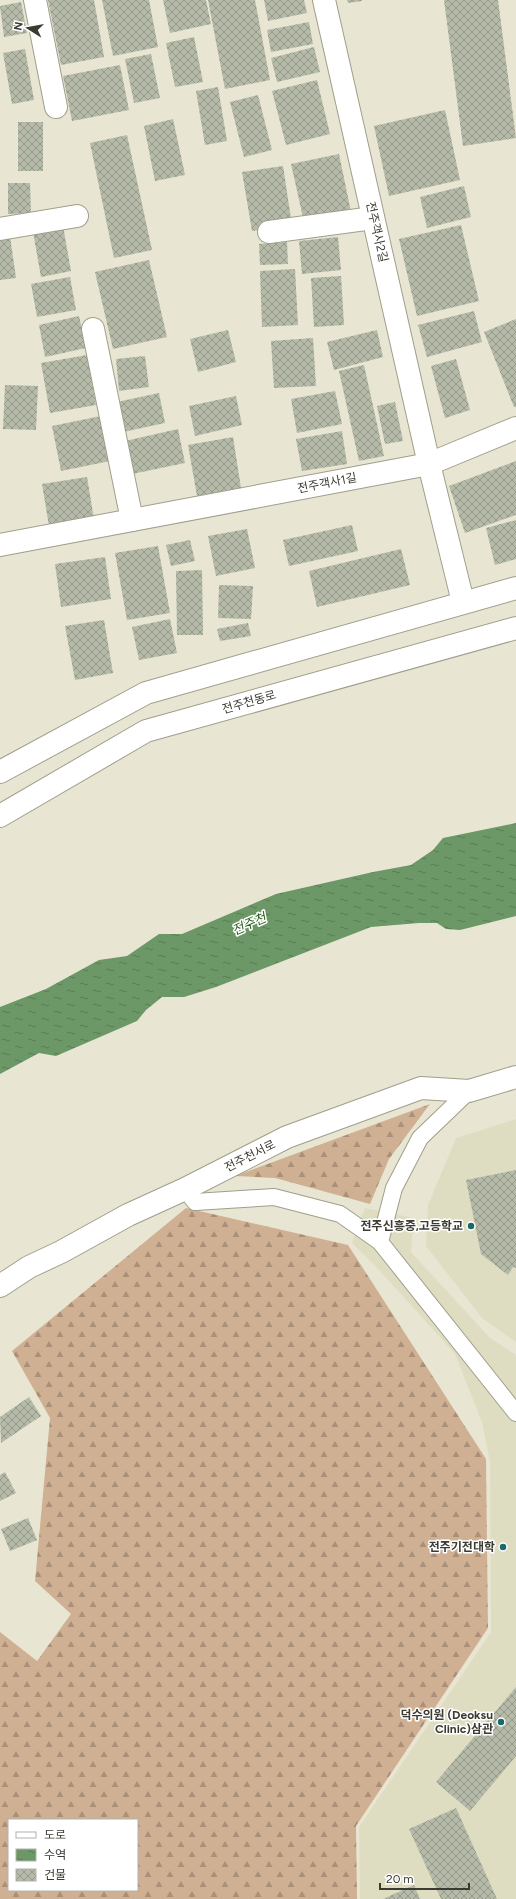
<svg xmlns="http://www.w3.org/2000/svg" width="516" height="1899" font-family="Figtree,'Noto Sans KR',sans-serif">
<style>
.built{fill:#dfddc1}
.forest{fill:url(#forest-firs);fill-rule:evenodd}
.water{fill:url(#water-ripples)}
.building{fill:url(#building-cross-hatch)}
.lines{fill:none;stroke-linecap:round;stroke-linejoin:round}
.service-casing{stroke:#a09e8b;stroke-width:18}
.minor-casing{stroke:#a09e8b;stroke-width:24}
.tertiary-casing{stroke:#a09e8b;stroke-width:24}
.service{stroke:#fff;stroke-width:16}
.minor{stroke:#fff;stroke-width:22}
.tertiary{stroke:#fff;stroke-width:22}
.poi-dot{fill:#1b696b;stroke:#fff;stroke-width:1.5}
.labels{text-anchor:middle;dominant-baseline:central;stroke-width:3;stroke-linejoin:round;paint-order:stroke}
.street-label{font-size:12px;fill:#3c3b33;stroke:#fff}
.poi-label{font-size:12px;font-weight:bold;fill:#3c3b33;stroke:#fff;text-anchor:end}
.water-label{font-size:13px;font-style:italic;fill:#255f1c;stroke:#fff}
</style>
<defs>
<pattern id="forest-firs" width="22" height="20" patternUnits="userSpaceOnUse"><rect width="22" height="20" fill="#d0b093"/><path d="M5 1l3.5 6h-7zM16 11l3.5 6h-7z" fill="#aa9079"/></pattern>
<pattern id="water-ripples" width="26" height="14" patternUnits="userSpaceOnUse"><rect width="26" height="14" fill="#6c9766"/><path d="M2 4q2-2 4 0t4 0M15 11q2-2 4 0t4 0" fill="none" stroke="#5a7c55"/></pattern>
<pattern id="building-cross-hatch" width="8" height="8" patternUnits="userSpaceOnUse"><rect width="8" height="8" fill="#b5bba8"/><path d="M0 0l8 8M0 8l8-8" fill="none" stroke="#949989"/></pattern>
</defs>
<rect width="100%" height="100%" fill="#e8e6d2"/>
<g class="built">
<polygon points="516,1119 516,1342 482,1318 426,1246 428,1205 456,1138"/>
<polygon points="365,1208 414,1218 411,1252 490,1338 516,1355 516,1899 360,1899 359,1827 491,1632 490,1462 482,1422 455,1354 380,1271 352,1243"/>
</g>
<g class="forest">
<polygon points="430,1104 389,1159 370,1204 275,1178 235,1176"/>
<path d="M186 1208 348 1245 486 1459 488 1628 356 1826 357 1899H0V1632L37 1661 71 1614 35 1581 50 1418 12 1351ZM9 1820H137V1890H9Z"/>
</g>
<polygon class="water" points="516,823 516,916 460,930 446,929 437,923 419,923 371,927 216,987 184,997 162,997 146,1010 137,1021 56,1056 39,1053 0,1074 0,1007 46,989 99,960 127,956 159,934 182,934 276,894 373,872 411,865 433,850 443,838"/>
<g class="building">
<polygon points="48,0 94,0 104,57 61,65"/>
<polygon points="102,0 149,0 158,47 113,56"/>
<polygon points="163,0 206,0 211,24 170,33"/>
<polygon points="208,0 255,0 270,80 225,89"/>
<polygon points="264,0 304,0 307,13 268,21"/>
<polygon points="347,0 362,0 362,1 348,3"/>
<polygon points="444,0 498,0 516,138 463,146"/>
<polygon points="21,2 27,33 4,37 0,6"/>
<polygon points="309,22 313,44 271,52 267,30"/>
<polygon points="194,37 203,82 175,87 166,43"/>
<polygon points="314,47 320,72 277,82 271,58"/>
<polygon points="25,49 34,100 12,104 3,53"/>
<polygon points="151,54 160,98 134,103 125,59"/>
<polygon points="120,65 129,110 72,121 63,76"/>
<polygon points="317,80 330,134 286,145 272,91"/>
<polygon points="218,87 227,141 205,145 196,91"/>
<polygon points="258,95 272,150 244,157 230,102"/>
<polygon points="445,110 460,180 389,196 374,126"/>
<polygon points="173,119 185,175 155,181 144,126"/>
<rect x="18" y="122" width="25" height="49"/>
<polygon points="127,135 152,250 114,258 90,143"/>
<polygon points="339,154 351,212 304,222 291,164"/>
<polygon points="283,166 292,225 252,231 242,172"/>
<polygon points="8,183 30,183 31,213 8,214"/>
<polygon points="464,186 471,217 427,228 420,197"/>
<polygon points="461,225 479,301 417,316 399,239"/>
<polygon points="63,226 71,271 41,277 33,232"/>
<polygon points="10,236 16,278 0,280 0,238"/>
<polygon points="338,237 341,270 302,274 299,241"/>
<polygon points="287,242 288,264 260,265 259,244"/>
<polygon points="149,260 167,337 113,349 95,272"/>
<polygon points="295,269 298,325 262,327 260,271"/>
<polygon points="341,276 344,325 314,327 311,278"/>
<polygon points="70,277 76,310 37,317 31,284"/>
<polygon points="474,311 482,342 427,357 418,325"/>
<polygon points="79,316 86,348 45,357 39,325"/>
<polygon points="516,319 516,407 514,407 484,332"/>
<polygon points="228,330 236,362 198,372 190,339"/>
<polygon points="377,330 383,357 334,370 327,342"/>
<polygon points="313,338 316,386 274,388 271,341"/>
<polygon points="87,355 96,405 50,413 41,363"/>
<polygon points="145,356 149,387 119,391 116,359"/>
<polygon points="456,359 470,410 445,418 431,366"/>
<polygon points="364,365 384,456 359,461 339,371"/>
<polygon points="5,385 38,386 36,430 3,429"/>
<polygon points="335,391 342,424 297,433 291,399"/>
<polygon points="159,393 165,423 123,432 117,402"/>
<polygon points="236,396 242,425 195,436 189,406"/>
<polygon points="395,402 403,441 385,444 377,406"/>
<polygon points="101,416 110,461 61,471 52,426"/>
<polygon points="178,429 185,463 132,474 125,441"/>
<polygon points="342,431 347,464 302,471 296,439"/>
<polygon points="233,437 241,488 197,496 188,445"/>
<polygon points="516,461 516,515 465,533 449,486"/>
<polygon points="87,477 94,519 49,526 42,484"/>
<polygon points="516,520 516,559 495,565 486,528"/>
<polygon points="352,525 358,551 289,566 283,540"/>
<polygon points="247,529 255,568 216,576 208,536"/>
<polygon points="190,540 195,561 171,566 166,545"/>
<polygon points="158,546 170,613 127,620 115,553"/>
<polygon points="401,549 410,585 317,607 309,571"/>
<polygon points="105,557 111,599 61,607 55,564"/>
<polygon points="202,570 203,635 177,635 176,571"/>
<polygon points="219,585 253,586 251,619 218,618"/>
<polygon points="170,619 177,653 139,660 132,627"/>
<polygon points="104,620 113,673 75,680 65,626"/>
<polygon points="248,623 251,636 220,641 217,629"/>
<polygon points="516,1170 516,1268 513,1267 508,1275 481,1254 466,1180"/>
<polygon points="29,1397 41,1416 1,1443 0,1417"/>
<polygon points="5,1472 16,1493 0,1501 0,1475"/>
<polygon points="28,1518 37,1540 10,1551 1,1529"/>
<polygon points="516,1687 516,1756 470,1811 436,1782"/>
<polygon points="456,1808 497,1899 441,1899 409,1829"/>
<polygon points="414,1885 420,1899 383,1899"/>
</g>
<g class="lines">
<defs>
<g id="service">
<polyline points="469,1091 420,1138 394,1188 380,1242 516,1413"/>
<polyline points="185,1189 195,1202 274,1197 340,1214 380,1242"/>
</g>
<g id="minor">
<polyline points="35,0 56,107"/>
<polyline points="324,0 429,464 463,602"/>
<polyline points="0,229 77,216"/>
<polyline points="269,232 373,218"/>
<polyline points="93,329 132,520"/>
<polyline points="0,545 429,464 516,428"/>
<polyline points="0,1286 29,1267 61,1252 128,1215 185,1189 287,1137 421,1088 469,1091 516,1077"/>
</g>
<g id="tertiary">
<polyline points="0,772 146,693 516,588"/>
<polyline points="0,816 146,731 516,628"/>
</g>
</defs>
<use href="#service" class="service-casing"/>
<use href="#minor" class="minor-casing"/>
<use href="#tertiary" class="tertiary-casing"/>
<use href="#service" class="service"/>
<use href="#minor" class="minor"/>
<use href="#tertiary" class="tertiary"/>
</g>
<g class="poi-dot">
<circle cx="471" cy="1226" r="4"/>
<circle cx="503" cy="1547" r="4"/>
<circle cx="501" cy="1722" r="4"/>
</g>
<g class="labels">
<g class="street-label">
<text transform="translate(377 232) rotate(77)">전주객사2길</text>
<text transform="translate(327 483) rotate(-11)">전주객사1길</text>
<text transform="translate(249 702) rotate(-16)">전주천동로</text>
<text transform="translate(250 1156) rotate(-27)">전주천서로</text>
</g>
<g class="poi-label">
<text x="463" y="1226">전주신흥중,고등학교</text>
<text x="495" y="1547">전주기전대학</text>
<text x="493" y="1715">덕수의원 (Deoksu<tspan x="493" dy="14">Clinic)삼관</tspan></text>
</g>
<g class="water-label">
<text transform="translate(249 924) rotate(-24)">전주천</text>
</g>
</g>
<rect x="8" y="1819" width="130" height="72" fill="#ffffff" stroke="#b1b1ad"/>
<rect x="16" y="1832" width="20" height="6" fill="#ffffff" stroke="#b1b1ad"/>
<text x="44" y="1839" font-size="12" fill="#3c3b33">도로</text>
<rect x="16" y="1849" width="20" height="12" fill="url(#water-ripples)" stroke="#b1b1ad"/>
<text x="44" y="1859" font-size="12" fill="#3c3b33">수역</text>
<rect x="16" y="1869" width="20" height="12" fill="url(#building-cross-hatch)" stroke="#b1b1ad"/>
<text x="44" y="1879" font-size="12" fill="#3c3b33">건물</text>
<g transform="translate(28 28) rotate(281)" stroke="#ffffff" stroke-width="3" paint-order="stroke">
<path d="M0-3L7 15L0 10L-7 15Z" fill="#3c3b33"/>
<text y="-6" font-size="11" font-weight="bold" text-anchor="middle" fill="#3c3b33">N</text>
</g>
<path d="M380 1883v6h89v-6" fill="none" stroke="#3c3b33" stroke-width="2"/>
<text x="386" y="1883" font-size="12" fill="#3c3b33" stroke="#ffffff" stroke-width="3" paint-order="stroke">20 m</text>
</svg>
